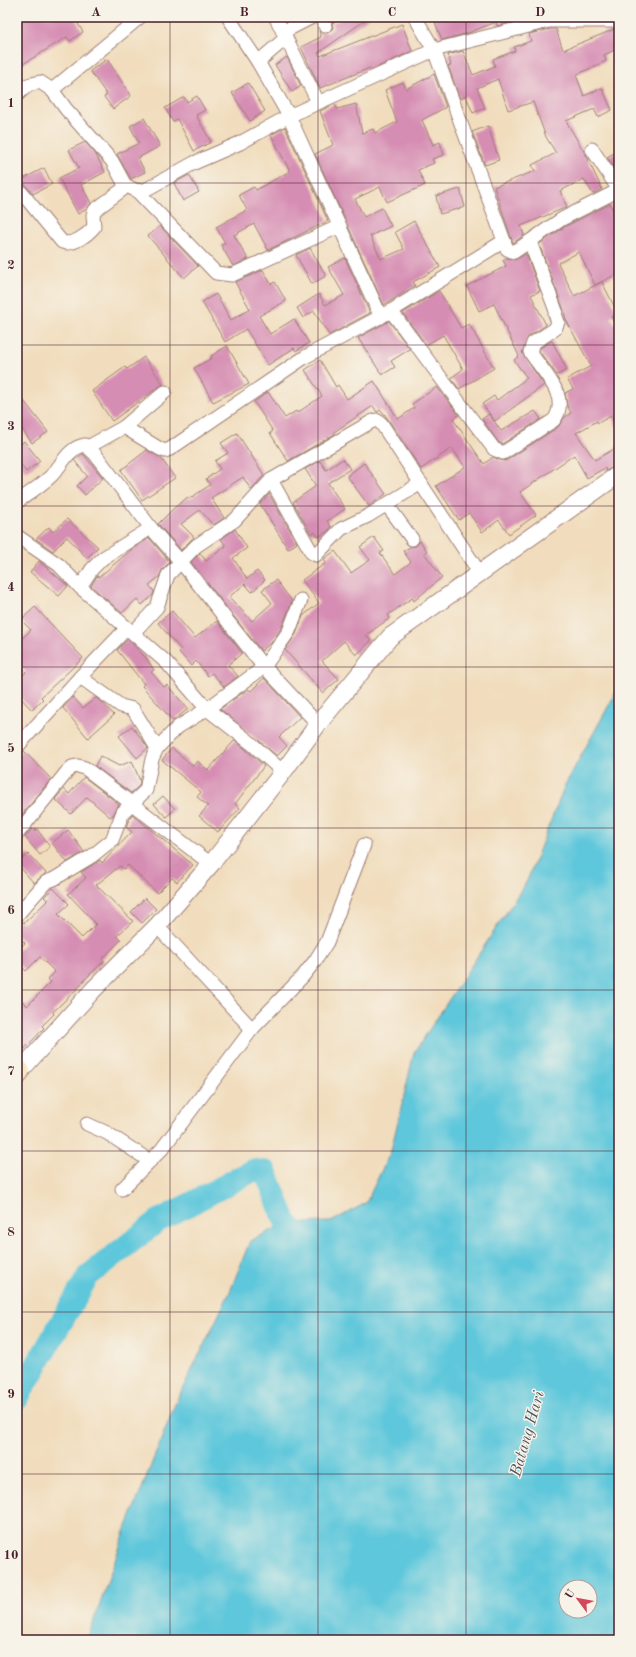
<svg xmlns="http://www.w3.org/2000/svg" width="636" height="1657" font-family="'Old Standard TT',serif">
<style>
.water{fill:#5fc7db;stroke:#547383;fill-rule:evenodd}
.lines{fill:none;stroke-linecap:round;stroke-linejoin:round}
.river{stroke:#5fc7db;stroke-width:23}
.building{fill:#d68db3}
.minor-casing{stroke:#9e7e74;stroke-width:15}
.tertiary-casing{stroke:#9e7e74;stroke-width:19}
.secondary-casing{stroke:#9e7e74;stroke-width:21}
.minor{stroke:#fff;stroke-width:13}
.tertiary{stroke:#fff;stroke-width:17}
.secondary{stroke:#fae7c3;stroke-width:19}
.grid{fill:none;stroke:#4a1f2b;stroke-width:1;stroke-opacity:0.55}
.labels{text-anchor:middle;dominant-baseline:central;stroke-width:3;stroke-linejoin:round;paint-order:stroke}
.water-label{font-size:16px;font-style:italic;fill:#505160;stroke:#f7f3e8}
.neatline{fill:none;stroke:#4a1f2b;stroke-width:1.5}
.grid-label{font-size:13px;text-anchor:middle;font-weight:bold;fill:#4a1f2b}
</style>
<rect width="100%" height="100%" fill="#f7f3e8"/>
<filter id="ink" filterUnits="userSpaceOnUse"><feTurbulence type="fractalNoise" baseFrequency=".025" numOctaves="2"/><feDisplacementMap in="SourceGraphic" scale="8" xChannelSelector="R" yChannelSelector="G"/><feConvolveMatrix kernelMatrix="1 2 1 2 8 2 1 2 1" color-interpolation-filters="sRGB"/></filter>
<filter id="wash" filterUnits="userSpaceOnUse"><feTurbulence type="fractalNoise" baseFrequency=".012" numOctaves="4" result="noise"/><feDisplacementMap in="SourceGraphic" scale="16" xChannelSelector="R" yChannelSelector="G"/><feGaussianBlur stdDeviation="0.9" result="paint"/><feColorMatrix in="noise" values="0 0 0 0 0 0 0 0 0 0 0 0 0 0 0 0 0 1.4 0 .05"/><feComposite in="paint" operator="in"/></filter>
<g filter="url(#wash)">
<rect width="100%" height="100%" fill="#f1ddbd"/>
<path class="water" d="M619 687V1640H87L126 1529 176 1402 229 1294 250 1241 286 1223 331 1222 366 1203 391 1151 414 1053 527 881 565 785ZM566 1587H590V1611H566Z"/>
<g class="lines">
<polyline class="river" points="17,1399 88,1276 158,1221 254,1170 266,1172 286,1223 309,1244"/>
</g>
<g id="blocks">
<g class="building">
<polygon points="17,17 74,17 83,32 70,41 67,37 23,64 17,55"/>
<polygon points="348,17 370,17 318,53 320,56 402,24 412,51 371,70 370,68 320,88 301,47 321,37 319,31 328,33 333,28 332,23"/>
<polygon points="433,17 532,17 497,26 496,22 468,33 442,40"/>
<polygon points="550,29 556,29 563,50 615,29 619,40 619,48 604,55 606,61 576,75 584,96 602,88 612,110 598,117 594,109 566,121 589,160 588,160 602,189 593,194 584,179 560,191 567,207 521,226 524,235 513,243 494,187 535,171 532,165 556,153 546,137 533,102 508,110 498,79 477,88 485,108 473,113 466,96 460,99 448,66 451,65 448,55 463,51 473,75 495,66 493,59 515,51 514,47 531,41 529,34"/>
<polygon points="287,57 301,86 292,92 275,65"/>
<polygon points="107,59 131,96 113,109 104,97 107,95 90,71"/>
<polygon points="434,74 446,107 422,120 433,145 440,142 444,155 432,159 434,163 418,170 425,185 387,202 380,187 355,199 364,217 382,208 391,226 370,236 381,259 404,249 395,232 414,221 440,267 413,282 415,286 384,305 315,154 333,145 320,111 335,104 337,109 356,104 362,133 373,129 375,133 397,122 385,90 403,82 406,89"/>
<polygon points="248,83 265,111 250,121 232,93"/>
<polygon points="197,96 205,110 196,115 211,142 194,151 177,119 173,122 165,108 184,97 187,102"/>
<polygon points="144,118 160,146 138,158 145,172 131,179 117,154 139,143 130,126"/>
<polygon points="488,126 499,160 485,165 472,132"/>
<polygon points="285,127 328,221 268,250 254,224 234,235 248,259 233,266 221,245 225,243 216,227 247,210 239,195 254,187 256,190 290,171 271,135"/>
<polygon points="85,142 95,153 105,172 81,185 91,203 87,209 78,214 59,178 79,168 69,150"/>
<polygon points="619,150 619,175 607,157"/>
<polygon points="44,168 52,184 33,194 21,180"/>
<polygon points="189,175 199,192 183,201 174,183"/>
<polygon points="460,189 465,207 440,214 436,196"/>
<polygon points="610,204 619,223 619,229 613,232 619,244 619,273 595,285 579,252 558,263 574,296 602,282 618,314 611,317 619,331 619,430 611,416 598,423 597,421 576,433 595,460 619,446 619,462 616,465 606,471 605,468 587,478 574,455 520,492 536,515 509,534 499,520 482,532 469,513 459,520 436,486 465,467 452,448 421,469 388,419 381,410 377,412 373,406 334,432 335,434 288,461 270,433 273,431 254,402 268,392 285,418 296,411 297,413 322,396 305,370 320,360 336,387 338,385 347,399 374,381 398,419 414,408 412,404 437,387 459,415 453,419 484,464 493,457 503,461 507,460 558,427 564,418 571,413 567,405 565,393 573,389 567,379 591,366 566,320 563,308 539,244 566,226"/>
<polygon points="160,226 198,266 184,278 148,236"/>
<polygon points="310,248 326,276 312,284 296,255"/>
<polygon points="526,254 540,291 531,295 546,325 528,337 522,353 544,385 495,421 482,404 494,396 497,400 527,378 514,360 519,356 494,304 479,311 467,286 506,266 503,260 507,258 515,260"/>
<polygon points="345,258 370,313 329,335 314,311 303,318 297,308 319,294 325,305 344,295 328,267"/>
<polygon points="263,270 271,284 275,282 286,301 259,316 270,334 294,319 309,343 296,351 294,348 268,365 246,329 225,342 202,302 216,294 231,320 250,309 235,282"/>
<polygon points="439,291 461,328 469,324 494,368 459,389 451,378 463,369 443,335 426,345 403,313"/>
<polygon points="389,321 410,349 391,361 395,367 382,375 358,338"/>
<polygon points="552,341 567,370 557,375 539,351 540,348"/>
<polygon points="227,346 249,384 213,402 194,368 212,358 211,356"/>
<polygon points="144,357 163,384 112,421 92,391 125,367 127,369"/>
<polygon points="17,392 48,432 32,443 19,425 17,425"/>
<polygon points="535,411 541,419 502,444 499,443 482,419 489,414 501,431"/>
<polygon points="237,433 264,475 251,490 243,477 211,498 224,518 213,525 200,510 181,524 194,537 181,550 158,524 174,508 188,497 189,499 210,485 206,479 220,469 215,461 228,453 221,443"/>
<polygon points="24,441 40,461 26,472 17,460 17,447"/>
<polygon points="147,450 161,458 175,478 142,500 121,470"/>
<polygon points="83,454 103,478 85,495 77,486 87,476 74,460"/>
<polygon points="343,459 350,469 328,483 345,509 327,521 331,527 328,531 318,537 315,532 311,534 293,502 316,486 305,469 320,461 326,470"/>
<polygon points="364,463 386,494 369,506 347,476"/>
<polygon points="269,494 297,543 288,549 260,504"/>
<polygon points="67,519 98,547 87,558 67,537 53,551 36,539 49,527 53,532"/>
<polygon points="235,529 247,548 233,558 247,579 257,571 265,580 252,592 245,584 229,597 252,621 272,603 262,590 276,580 292,601 282,627 272,642 261,651 191,562 200,553 206,561 226,546 221,539"/>
<polygon points="374,537 384,551 380,553 395,574 411,562 403,551 410,547 416,546 420,541 427,551 424,553 442,577 414,601 412,598 388,615 390,618 366,635 371,641 356,655 344,641 322,661 339,679 323,693 285,650 296,634 303,616 319,603 302,580 326,563 324,559 335,551 351,573 370,560 360,547"/>
<polygon points="149,538 170,562 162,570 159,577 149,585 154,591 153,595 142,605 137,599 122,613 91,586 97,576 99,577 131,550"/>
<polygon points="39,561 68,586 59,596 30,572"/>
<polygon points="35,607 83,658 41,697 43,699 32,710 17,694 17,681 26,672 17,663 17,643 31,630 21,620"/>
<polygon points="172,611 195,638 217,621 242,653 228,665 238,676 224,687 212,673 208,676 196,661 191,666 179,652 181,650 158,623"/>
<polygon points="128,639 146,658 154,670 151,672 164,687 167,685 188,709 173,721 142,686 144,684 117,650"/>
<polygon points="264,678 300,717 279,737 287,746 277,756 220,709 248,689 251,691"/>
<polygon points="73,697 83,708 96,698 103,703 114,715 88,738 63,708"/>
<polygon points="132,726 148,748 137,758 119,736"/>
<polygon points="235,740 264,766 235,804 240,808 218,832 199,816 208,806 197,797 201,792 162,760 172,748 193,766 197,761 208,770"/>
<polygon points="24,751 51,779 17,821 17,755"/>
<polygon points="100,756 119,766 132,761 140,781 139,786 131,793 95,766"/>
<polygon points="84,777 119,804 113,815 110,817 87,797 71,814 55,799 64,789 69,794"/>
<polygon points="163,796 175,809 166,817 154,804"/>
<polygon points="132,814 193,865 177,882 172,878 157,893 128,865 124,869 120,866 96,885 133,921 117,936 121,940 102,959 104,961 83,981 84,982 53,1012 54,1014 42,1026 44,1028 17,1057 17,996 27,1006 51,982 48,979 55,972 40,957 26,971 17,962 17,951 25,943 17,935 17,923 22,921 24,923 48,900 44,897 53,888 69,904 58,914 82,938 96,924 68,894 86,878 81,872 100,860 102,863 132,832 126,827"/>
<polygon points="32,829 34,831 37,829 50,847 40,855 25,837"/>
<polygon points="68,830 84,852 67,862 52,843"/>
<polygon points="28,854 46,873 34,883 17,864"/>
<polygon points="145,898 156,909 142,923 131,912"/>
</g>
</g>
</g>
<g filter="url(#ink)">
<use href="#blocks" fill-opacity="0" stroke="#9e7e74" stroke-width="1"/>
<g class="lines">
<defs>
<g id="minor">
<polyline points="228,17 258,62 289,116 381,317"/>
<polyline points="322,17 325,26"/>
<polyline points="415,17 434,50 507,249 514,252 562,219 619,190 619,192"/>
<polyline points="276,18 318,102"/>
<polyline points="283,32 312,17"/>
<polyline points="258,62 286,38"/>
<polyline points="52,90 66,109 112,161 125,185 137,191 145,190 194,163 240,143 289,116 434,50 549,21 619,21"/>
<polyline points="17,95 28,85 40,82 52,90 140,17"/>
<polyline points="592,149 619,190"/>
<path d="M17 187 62 242C73 246 87 235 94 227L93 215 95 210 122 190 125 185"/>
<polyline points="137,191 216,273 232,275 340,226"/>
<path d="M391 311 494 449 503 453 554 420C571 397 543 372 530 352L533 343 555 329 558 322 555 314 556 311 530 242"/>
<polyline points="124,427 160,449 165,451 170,449 305,357 391,311 504,241"/>
<polyline points="88,447 124,427 165,392"/>
<polyline points="271,480 312,553 316,555 341,529 368,516 421,483"/>
<path d="M17 502C28 494 40 486 50 477 62 466 67 448 85 445L95 454 151 528 181 562 259 661 318 724"/>
<polyline points="387,505 412,539"/>
<polyline points="17,536 59,565 80,587 166,662 207,709 251,743 283,772"/>
<polyline points="80,587 92,569 103,558 151,528"/>
<polyline points="133,633 157,607 168,575 196,546 235,520 271,480 371,422 376,420 381,423 479,572"/>
<polyline points="80,677 121,706 133,709 157,748"/>
<polyline points="17,747 80,677 127,628"/>
<polyline points="17,834 66,773 72,767 78,766 85,768 211,864"/>
<polyline points="17,915 46,882 54,879 92,856 112,840 123,812 146,790 152,759 157,748 178,727 207,709 264,667 289,631 301,600"/>
<polyline points="252,1029 303,976 315,961 327,942 364,845"/>
<polyline points="87,1124 107,1133 150,1161"/>
<polyline points="122,1189 162,1149 252,1029 157,926"/>
</g>
<polyline id="tertiary" points="20,1071 93,990 157,926 211,864 283,772 318,724 390,637 619,474"/>
<polyline id="secondary" points="17,1068 20,1071 17,1076"/>
</defs>
<use href="#minor" class="minor-casing"/>
<use href="#tertiary" class="tertiary-casing"/>
<use href="#secondary" class="secondary-casing"/>
<use href="#minor" class="minor"/>
<use href="#tertiary" class="tertiary"/>
<use href="#secondary" class="secondary"/>
</g>
</g>
<path class="grid" d="M170 17V1640M318 17V1640M466 17V1640M17 183H619M17 345H619M17 506H619M17 667H619M17 828H619M17 990H619M17 1151H619M17 1312H619M17 1474H619"/>
<g class="labels">
<g class="water-label">
<text transform="translate(528 1434) rotate(-74)">Batang Hari</text>
</g>
</g>
<rect width="636" height="1657" fill="none" stroke="#f7f3e8" stroke-width="44"/>
<g transform="translate(578 1599) rotate(302)"><circle r="19" fill="#f7f3e8" stroke="#b29e9c"/>
<path d="M0-3L7 15L0 10L-7 15Z" fill="#d1495b"/>
<text y="-6" font-size="11" font-weight="bold" text-anchor="middle" fill="#4a1f2b">U</text>
</g>
<rect x="22" y="22" width="592" height="1613" class="neatline"/>
<g class="grid-label">
<text x="96" y="16">A</text>
<text x="244" y="16">B</text>
<text x="392" y="16">C</text>
<text x="540" y="16">D</text>
<text x="11" y="107">1</text>
<text x="11" y="269">2</text>
<text x="11" y="430">3</text>
<text x="11" y="591">4</text>
<text x="11" y="752">5</text>
<text x="11" y="914">6</text>
<text x="11" y="1075">7</text>
<text x="11" y="1236">8</text>
<text x="11" y="1398">9</text>
<text x="11" y="1559">10</text>
</g>
</svg>
